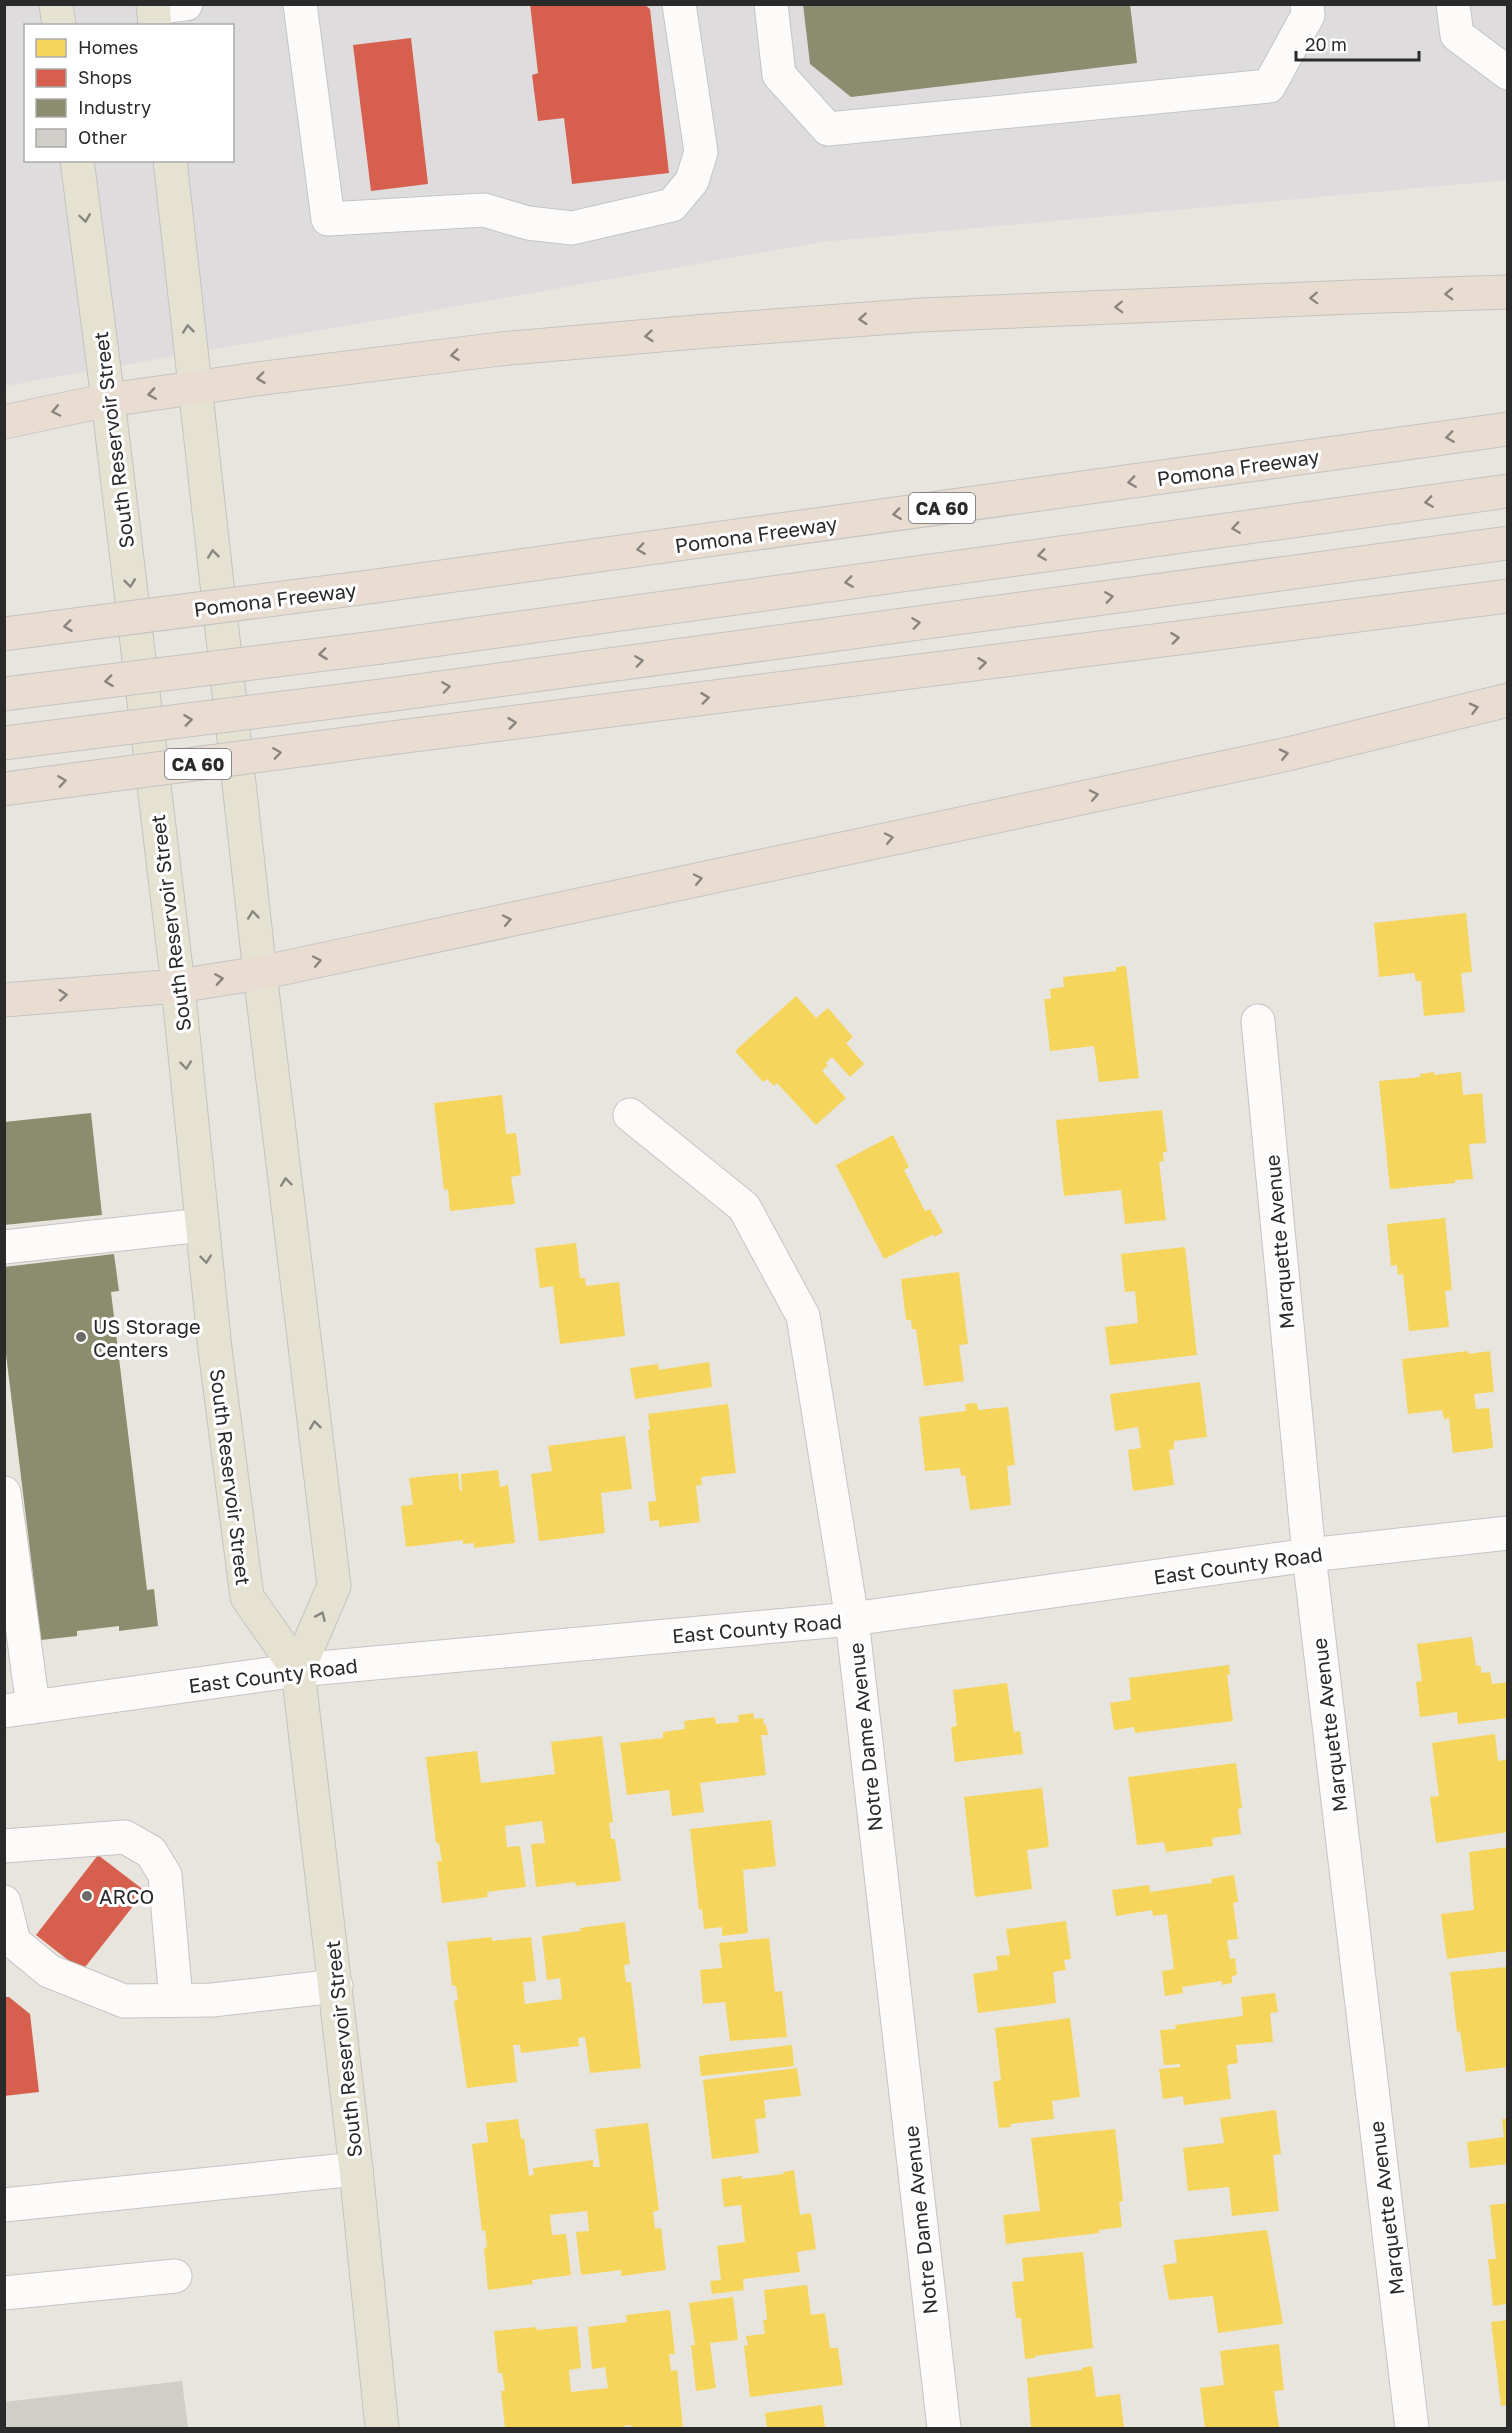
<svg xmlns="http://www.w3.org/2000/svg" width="1512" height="2433" font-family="'Golos Text',sans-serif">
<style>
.industrial{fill:#dfdcde;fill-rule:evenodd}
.homes{fill:#f6d55c}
.shops{fill:#d6604d}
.industry{fill:#8c8c6e}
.building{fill:#d1ceca}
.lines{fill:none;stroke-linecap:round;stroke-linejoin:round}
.minor-casing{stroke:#c5c4c5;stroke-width:35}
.major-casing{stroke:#c4c3c1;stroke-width:35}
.highway-casing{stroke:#c4c3c1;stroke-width:35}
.minor{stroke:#fcfbfa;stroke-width:33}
.major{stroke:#e6e2d2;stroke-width:33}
.highway{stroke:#e9ddd2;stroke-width:33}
.highway-bridge-casing{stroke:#c4c3c1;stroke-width:35;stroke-linecap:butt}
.highway-bridge{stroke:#e9ddd2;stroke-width:33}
.oneway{stroke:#88867e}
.oneway2{stroke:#8a847e}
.poi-dot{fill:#6c6b69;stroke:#fff;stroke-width:2}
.labels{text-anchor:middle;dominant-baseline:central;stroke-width:6;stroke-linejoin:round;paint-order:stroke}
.shield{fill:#fff;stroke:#6a6a6a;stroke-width:1.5}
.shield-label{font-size:18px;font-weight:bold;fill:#2a2a2a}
.street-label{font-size:20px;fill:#2a2a2a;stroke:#fff}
.poi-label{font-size:20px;fill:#2a2a2a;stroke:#fff;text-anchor:start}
</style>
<rect width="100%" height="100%" fill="#e8e5df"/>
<path class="industrial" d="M5 5H1507V180L821 242 5 386ZM26 26H232V160H26Z"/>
<g class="homes">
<polygon points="1466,913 1472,972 1461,973 1465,1012 1424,1016 1421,981 1416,981 1414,973 1379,977 1374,923"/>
<polygon points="1126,966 1139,1078 1099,1082 1094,1046 1050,1051 1044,999 1051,999 1050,989 1064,987 1063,977 1116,971 1116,967"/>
<polygon points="796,996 816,1018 828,1008 853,1037 846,1043 864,1064 850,1077 832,1057 826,1063 828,1065 822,1071 846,1098 816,1125 777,1083 774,1086 767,1079 763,1082 735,1051"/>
<polygon points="1434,1072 1434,1075 1461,1072 1463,1095 1482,1093 1486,1143 1469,1144 1473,1179 1455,1180 1455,1183 1390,1189 1379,1081 1420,1077 1420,1074"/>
<polygon points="502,1095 506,1134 516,1133 521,1175 511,1177 515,1204 450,1211 448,1189 444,1190 434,1103"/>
<polygon points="1162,1110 1167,1152 1163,1152 1164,1161 1159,1162 1166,1220 1125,1224 1121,1190 1064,1196 1056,1120"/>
<polygon points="893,1135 909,1167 904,1170 925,1211 930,1209 943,1232 934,1237 934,1234 884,1259 836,1165"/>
<polygon points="1445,1218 1452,1290 1445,1291 1449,1327 1409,1331 1403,1274 1398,1275 1397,1265 1391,1266 1387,1224"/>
<polygon points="576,1243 580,1278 585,1278 586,1286 619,1282 625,1336 560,1344 553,1286 540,1288 535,1248"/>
<polygon points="1185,1247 1197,1355 1110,1365 1105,1327 1138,1323 1135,1291 1125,1292 1121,1254"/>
<polygon points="959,1272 968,1344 959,1345 964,1381 924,1386 916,1329 912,1329 911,1320 906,1320 901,1279"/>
<polygon points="1468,1351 1469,1354 1490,1351 1494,1392 1474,1394 1476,1409 1489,1408 1493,1448 1453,1453 1449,1418 1444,1419 1442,1410 1408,1414 1402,1359"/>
<polygon points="709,1362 712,1387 635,1399 630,1368 658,1364 659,1370"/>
<polygon points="1200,1382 1207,1437 1174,1441 1174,1449 1169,1450 1174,1485 1133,1491 1128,1450 1141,1448 1138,1427 1115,1431 1110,1394"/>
<polygon points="977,1403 978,1410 1008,1407 1015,1465 1007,1466 1011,1505 970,1510 965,1475 961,1476 960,1468 925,1471 919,1417 966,1411 965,1404"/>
<polygon points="728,1404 736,1473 701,1477 702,1485 696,1486 700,1522 659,1527 659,1520 650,1521 648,1502 656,1501 648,1430 650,1430 648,1414"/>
<polygon points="625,1436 632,1489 601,1493 605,1533 539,1541 531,1474 552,1471 548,1446"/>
<polygon points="498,1470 500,1487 508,1485 515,1543 474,1548 474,1543 463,1544 463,1540 406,1547 401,1506 413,1505 409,1478 458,1473 460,1491 462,1491 461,1474"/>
<polygon points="1472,1637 1476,1666 1481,1666 1481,1673 1490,1672 1492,1684 1508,1682 1508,1718 1458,1724 1457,1712 1420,1717 1416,1682 1422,1681 1417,1644"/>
<polygon points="1229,1665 1230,1674 1227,1675 1233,1721 1135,1733 1134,1727 1114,1730 1110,1703 1131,1700 1129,1678"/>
<polygon points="1007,1683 1014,1732 1020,1731 1023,1754 955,1762 951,1727 957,1726 953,1690"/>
<polygon points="753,1713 754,1719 763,1718 764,1725 766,1724 768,1735 761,1735 766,1775 700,1783 704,1812 672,1816 669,1790 627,1795 620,1743 663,1738 663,1732 685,1729 684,1721 715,1717 716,1724 739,1722 738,1715"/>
<polygon points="1495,1734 1498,1761 1508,1759 1508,1832 1436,1843 1430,1797 1439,1796 1432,1743"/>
<polygon points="602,1736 613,1822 609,1823 611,1839 615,1839 621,1881 576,1886 575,1882 536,1887 531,1844 545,1843 542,1821 505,1826 507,1847 520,1846 526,1887 487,1892 488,1897 442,1903 437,1861 442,1861 439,1843 436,1843 426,1757 477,1751 481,1783 555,1774 551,1742"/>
<polygon points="1236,1763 1242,1808 1238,1809 1241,1834 1212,1838 1213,1846 1166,1852 1164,1842 1137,1845 1128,1777"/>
<polygon points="1042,1788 1049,1847 1027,1850 1032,1889 975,1897 964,1797"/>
<polygon points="771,1820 776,1866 743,1870 748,1933 722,1936 722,1927 704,1929 702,1909 699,1910 690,1829"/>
<polygon points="1508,1847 1508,1951 1447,1959 1441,1914 1474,1910 1469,1852"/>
<polygon points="1234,1875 1238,1902 1233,1903 1238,1939 1227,1940 1230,1959 1235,1958 1237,1975 1232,1976 1232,1983 1222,1985 1222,1981 1182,1987 1183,1993 1165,1996 1162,1971 1174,1969 1167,1914 1153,1916 1152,1910 1116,1916 1112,1890 1149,1885 1150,1892 1212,1883 1211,1879"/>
<polygon points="1066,1921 1071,1959 1064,1960 1066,1970 1053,1972 1056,2003 978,2013 973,1974 998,1970 996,1956 1010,1955 1006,1929"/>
<polygon points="625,1922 630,1964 624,1965 626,1982 631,1982 641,2068 590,2073 585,2037 578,2038 579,2046 521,2053 520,2045 513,2045 517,2082 467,2088 454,2001 458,2000 456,1986 452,1986 447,1942 492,1937 492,1941 531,1937 536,1981 523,1982 525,2004 562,1999 560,1978 547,1980 542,1936 581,1931 580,1928"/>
<polygon points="769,1938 775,1992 782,1991 787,2037 730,2041 725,2002 703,2004 700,1970 722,1968 719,1943"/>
<polygon points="1508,1967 1508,2067 1466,2072 1460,2031 1457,2032 1450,1972"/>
<polygon points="1275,1993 1278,2012 1270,2013 1273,2042 1236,2045 1238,2063 1227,2065 1231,2099 1184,2105 1183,2096 1163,2099 1159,2069 1180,2067 1180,2064 1164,2065 1160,2030 1176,2029 1175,2025 1243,2016 1241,1997"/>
<polygon points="1070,2018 1080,2097 1052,2101 1054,2119 1010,2124 1011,2127 999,2128 993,2082 1001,2080 995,2028"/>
<polygon points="792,2045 794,2066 701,2076 699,2056"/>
<polygon points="797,2068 801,2096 764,2100 766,2118 755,2119 759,2153 712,2159 703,2080"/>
<polygon points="1276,2110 1281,2154 1273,2155 1279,2211 1232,2216 1229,2187 1188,2191 1183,2148 1224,2143 1220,2118"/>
<polygon points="518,2119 521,2139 524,2138 529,2176 534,2174 533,2168 593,2160 593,2167 600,2167 595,2129 648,2123 659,2210 653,2212 655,2229 661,2228 666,2270 621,2276 621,2270 581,2275 576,2232 589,2231 587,2211 550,2215 552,2235 566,2234 571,2275 532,2280 533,2284 488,2290 484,2248 487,2247 485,2230 482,2231 472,2144 488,2142 486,2123"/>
<polygon points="1502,2119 1508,2119 1508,2164 1470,2168 1467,2142 1504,2137"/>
<polygon points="1115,2129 1123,2201 1119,2202 1122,2227 1099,2230 1099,2233 1006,2244 1003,2215 1040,2211 1031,2138"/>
<polygon points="794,2170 800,2215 811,2213 816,2249 797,2252 800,2272 743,2279 744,2290 712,2294 710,2281 721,2280 717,2246 745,2242 741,2205 724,2207 721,2179 742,2176 742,2179 784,2174 783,2172"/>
<polygon points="1508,2203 1508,2302 1506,2304 1493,2306 1488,2259 1496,2259 1490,2205"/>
<polygon points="1267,2230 1283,2324 1218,2333 1213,2296 1169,2300 1163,2265 1177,2263 1174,2240"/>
<polygon points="1083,2252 1093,2348 1035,2356 1035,2358 1025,2359 1021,2318 1016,2318 1012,2282 1024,2281 1022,2258"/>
<polygon points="807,2285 811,2315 825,2313 830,2348 838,2348 843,2385 750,2397 744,2346 748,2345 746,2336 765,2334 763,2320 767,2320 764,2290"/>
<polygon points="733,2297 738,2340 710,2343 716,2388 696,2391 691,2345 695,2345 689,2303"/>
<polygon points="670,2310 675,2354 669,2354 671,2371 677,2370 683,2428 632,2428 631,2425 624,2426 624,2428 505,2428 501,2391 505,2391 502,2373 498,2373 494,2331 536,2327 537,2330 577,2326 581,2368 569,2370 571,2392 608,2388 605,2367 592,2369 588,2327 627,2322 626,2315"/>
<polygon points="1508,2320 1508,2405 1501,2406 1491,2322"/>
<polygon points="1279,2344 1284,2390 1274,2391 1279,2428 1205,2428 1200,2388 1224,2385 1220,2351"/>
<polygon points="1092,2366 1096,2397 1120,2394 1124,2428 1031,2428 1027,2378 1082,2370 1082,2368"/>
<polygon points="822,2405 825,2428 767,2428 765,2413"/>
</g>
<g class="shops">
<polygon points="530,4 644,4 650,9 669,173 572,184 564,118 538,121 532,75 538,73"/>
<polygon points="411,38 428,184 371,191 353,45"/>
<polygon points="98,1855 145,1891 82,1971 36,1935"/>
<polygon points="4,1997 9,1997 30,2014 39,2092 4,2096"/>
</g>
<g class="industry">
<polygon points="803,4 1130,4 1137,63 851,97 810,64"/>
<polygon points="91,1113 102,1215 4,1225 4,1122"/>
<polygon points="114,1254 119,1291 111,1292 147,1590 154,1589 158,1626 119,1631 119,1626 77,1631 77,1636 41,1640 4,1338 4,1267"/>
</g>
<polygon class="building" points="182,2381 188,2428 4,2428 4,2402"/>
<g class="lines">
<defs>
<g id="minor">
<polyline points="300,4 328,219 484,210 528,223 572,228 672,205 692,181 701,152 679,4"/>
<polyline points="771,4 779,75 828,129 1269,86 1308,15 1307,4"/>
<polyline points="1453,4 1457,35 1508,73"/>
<polyline points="154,8 186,4"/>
<polyline points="1258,1021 1309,1555 1412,2428"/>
<polyline points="630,1115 744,1207 803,1316 852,1619 944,2428"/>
<polyline points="4,1247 202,1225"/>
<polyline points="4,1493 12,1551"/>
<polyline points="4,1551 12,1551 33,1707"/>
<polyline points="4,1711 298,1670 852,1619 1309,1555 1508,1533"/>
<polyline points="4,1846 125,1837 151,1852 165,1875 176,2000"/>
<polyline points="4,1902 14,1942 49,1971 124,2001 212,2000 336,1986"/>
<polyline points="4,2205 356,2169"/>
<polyline points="4,2293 175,2276"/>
</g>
<g id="major">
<polyline points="56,4 59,26"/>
<polyline points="153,4 155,26"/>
<polyline points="77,160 108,400 178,986 215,1349 247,1597 298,1670 356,2169 382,2428"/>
<polyline points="170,160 260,973 334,1586 298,1670"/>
</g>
<g id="highway">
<polyline points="4,422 108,400 264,378 500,349 707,331 921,315 1353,297 1508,292"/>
<polyline points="376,586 1508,429"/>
<polyline points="382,647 1508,491"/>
<polyline points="388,695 1508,543"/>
<polyline points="391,738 1508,596"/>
<polyline points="4,1000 178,986 260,973 1288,754 1508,700"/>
</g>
</defs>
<use href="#minor" class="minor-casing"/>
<use href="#major" class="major-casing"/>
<use href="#highway" class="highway-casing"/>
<use href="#minor" class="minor"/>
<use href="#major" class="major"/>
<use href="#highway" class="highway"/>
<defs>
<g id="highway-bridge">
<polyline points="4,634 376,586"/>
<polyline points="4,694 382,647"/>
<polyline points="4,743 388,695"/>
<polyline points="4,789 391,738"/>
</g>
</defs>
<use href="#highway-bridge" class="highway-bridge-casing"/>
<use href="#highway-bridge" class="highway-bridge"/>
</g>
<defs><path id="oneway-chevron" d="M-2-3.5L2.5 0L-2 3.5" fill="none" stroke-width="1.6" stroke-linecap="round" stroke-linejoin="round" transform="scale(1.5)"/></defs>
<g class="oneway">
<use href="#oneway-chevron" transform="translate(85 218) rotate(82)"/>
<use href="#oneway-chevron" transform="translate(188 329) rotate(-96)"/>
<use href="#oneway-chevron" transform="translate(213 554) rotate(-96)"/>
<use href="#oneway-chevron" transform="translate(130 583) rotate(83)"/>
<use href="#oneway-chevron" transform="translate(253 915) rotate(-96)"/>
<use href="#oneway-chevron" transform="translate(186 1065) rotate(84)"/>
<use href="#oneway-chevron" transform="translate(286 1182) rotate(-97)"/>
<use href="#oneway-chevron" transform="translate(206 1259) rotate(84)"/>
<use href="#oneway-chevron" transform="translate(315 1425) rotate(-97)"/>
<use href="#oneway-chevron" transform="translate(321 1616) rotate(-66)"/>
</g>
<g class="oneway2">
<use href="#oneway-chevron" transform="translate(1449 294) rotate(178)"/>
<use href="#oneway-chevron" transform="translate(1314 298) rotate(178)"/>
<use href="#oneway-chevron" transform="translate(1119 307) rotate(178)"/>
<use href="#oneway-chevron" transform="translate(863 319) rotate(176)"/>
<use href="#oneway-chevron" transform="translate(649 336) rotate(175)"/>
<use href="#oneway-chevron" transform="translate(455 355) rotate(173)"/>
<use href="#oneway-chevron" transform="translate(261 378) rotate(173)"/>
<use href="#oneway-chevron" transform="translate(152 394) rotate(171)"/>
<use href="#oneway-chevron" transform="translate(56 411) rotate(168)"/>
<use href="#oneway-chevron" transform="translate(1450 437) rotate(172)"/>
<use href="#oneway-chevron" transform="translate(1132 482) rotate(172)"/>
<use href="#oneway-chevron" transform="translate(1429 502) rotate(172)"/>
<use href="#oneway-chevron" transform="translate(897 514) rotate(172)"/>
<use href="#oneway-chevron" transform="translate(1236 528) rotate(172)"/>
<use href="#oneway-chevron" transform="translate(641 549) rotate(172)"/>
<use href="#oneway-chevron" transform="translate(1042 555) rotate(172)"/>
<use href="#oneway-chevron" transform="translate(849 582) rotate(172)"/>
<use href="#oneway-chevron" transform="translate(1109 597) rotate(-8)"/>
<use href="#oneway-chevron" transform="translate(916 623) rotate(-8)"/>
<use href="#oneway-chevron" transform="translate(68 626) rotate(173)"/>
<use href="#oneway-chevron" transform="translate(1175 638) rotate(-7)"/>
<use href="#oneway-chevron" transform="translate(323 654) rotate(173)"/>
<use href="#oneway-chevron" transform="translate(639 661) rotate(-8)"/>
<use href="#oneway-chevron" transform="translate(982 663) rotate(-7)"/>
<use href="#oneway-chevron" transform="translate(109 681) rotate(173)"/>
<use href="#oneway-chevron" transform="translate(446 687) rotate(-8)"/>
<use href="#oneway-chevron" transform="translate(705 698) rotate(-7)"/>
<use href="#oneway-chevron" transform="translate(1474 708) rotate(-14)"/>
<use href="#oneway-chevron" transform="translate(188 720) rotate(-7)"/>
<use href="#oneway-chevron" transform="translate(512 723) rotate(-7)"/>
<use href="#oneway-chevron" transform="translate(277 753) rotate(-8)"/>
<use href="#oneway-chevron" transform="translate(1284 754) rotate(-13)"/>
<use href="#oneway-chevron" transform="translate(62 781) rotate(-8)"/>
<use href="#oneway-chevron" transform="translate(1094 795) rotate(-12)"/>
<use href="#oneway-chevron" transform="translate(889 838) rotate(-12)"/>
<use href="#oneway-chevron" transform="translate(698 879) rotate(-12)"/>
<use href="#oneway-chevron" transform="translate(507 920) rotate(-12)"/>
<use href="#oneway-chevron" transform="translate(317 961) rotate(-12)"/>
<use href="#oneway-chevron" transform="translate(219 979) rotate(-9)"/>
<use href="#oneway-chevron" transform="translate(63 995) rotate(-5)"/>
</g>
<g class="poi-dot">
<circle cx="81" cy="1337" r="6"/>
<circle cx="87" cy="1896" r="6"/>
</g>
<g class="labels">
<g class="shield">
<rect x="909" y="493" width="66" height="30" rx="4.5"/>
<rect x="165" y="749" width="66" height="30" rx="4.5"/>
</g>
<g class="shield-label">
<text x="942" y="508">CA 60</text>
<text x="198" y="764">CA 60</text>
</g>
<g class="street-label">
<text transform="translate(113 440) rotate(-97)">South Reservoir Street</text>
<text transform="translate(1238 467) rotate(-8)">Pomona Freeway</text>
<text transform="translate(756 534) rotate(-8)">Pomona Freeway</text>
<text transform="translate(275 599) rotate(-7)">Pomona Freeway</text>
<text transform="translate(170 923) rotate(-97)">South Reservoir Street</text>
<text transform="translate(1279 1242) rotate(-95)">Marquette Avenue</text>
<text transform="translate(231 1477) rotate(83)">South Reservoir Street</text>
<text transform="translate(1238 1565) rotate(-8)">East County Road</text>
<text transform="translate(757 1628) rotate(-5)">East County Road</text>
<text transform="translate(273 1675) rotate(-7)">East County Road</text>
<text transform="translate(1329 1725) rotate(-97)">Marquette Avenue</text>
<text transform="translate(865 1737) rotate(-96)">Notre Dame Avenue</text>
<text transform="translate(343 2049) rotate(-96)">South Reservoir Street</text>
<text transform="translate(1386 2208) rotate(-97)">Marquette Avenue</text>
<text transform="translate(920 2220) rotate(-96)">Notre Dame Avenue</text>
</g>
<g class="poi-label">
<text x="93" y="1326">US Storage<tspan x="93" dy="23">Centers</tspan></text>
<text x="99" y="1896">ARCO</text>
</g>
</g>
<rect width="1512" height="2433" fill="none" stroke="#2a2a2a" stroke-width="12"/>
<rect x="24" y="24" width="210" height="138" fill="#ffffff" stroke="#aaaaaa" stroke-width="1.5"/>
<rect x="36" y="39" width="30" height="18" fill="#f6d55c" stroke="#aaaaaa" stroke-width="1.5"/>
<text x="78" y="54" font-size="18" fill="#2a2a2a">Homes</text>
<rect x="36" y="69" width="30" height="18" fill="#d6604d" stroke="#aaaaaa" stroke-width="1.5"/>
<text x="78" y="84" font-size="18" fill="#2a2a2a">Shops</text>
<rect x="36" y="99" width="30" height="18" fill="#8c8c6e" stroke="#aaaaaa" stroke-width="1.5"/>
<text x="78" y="114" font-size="18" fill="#2a2a2a">Industry</text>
<rect x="36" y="129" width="30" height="18" fill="#d1ceca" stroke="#aaaaaa" stroke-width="1.5"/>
<text x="78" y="144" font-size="18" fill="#2a2a2a">Other</text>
<path d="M1296 51v9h123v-9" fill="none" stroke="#2a2a2a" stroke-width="3"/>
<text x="1305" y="51" font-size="18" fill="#2a2a2a" stroke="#ffffff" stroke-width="4.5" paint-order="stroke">20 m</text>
</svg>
